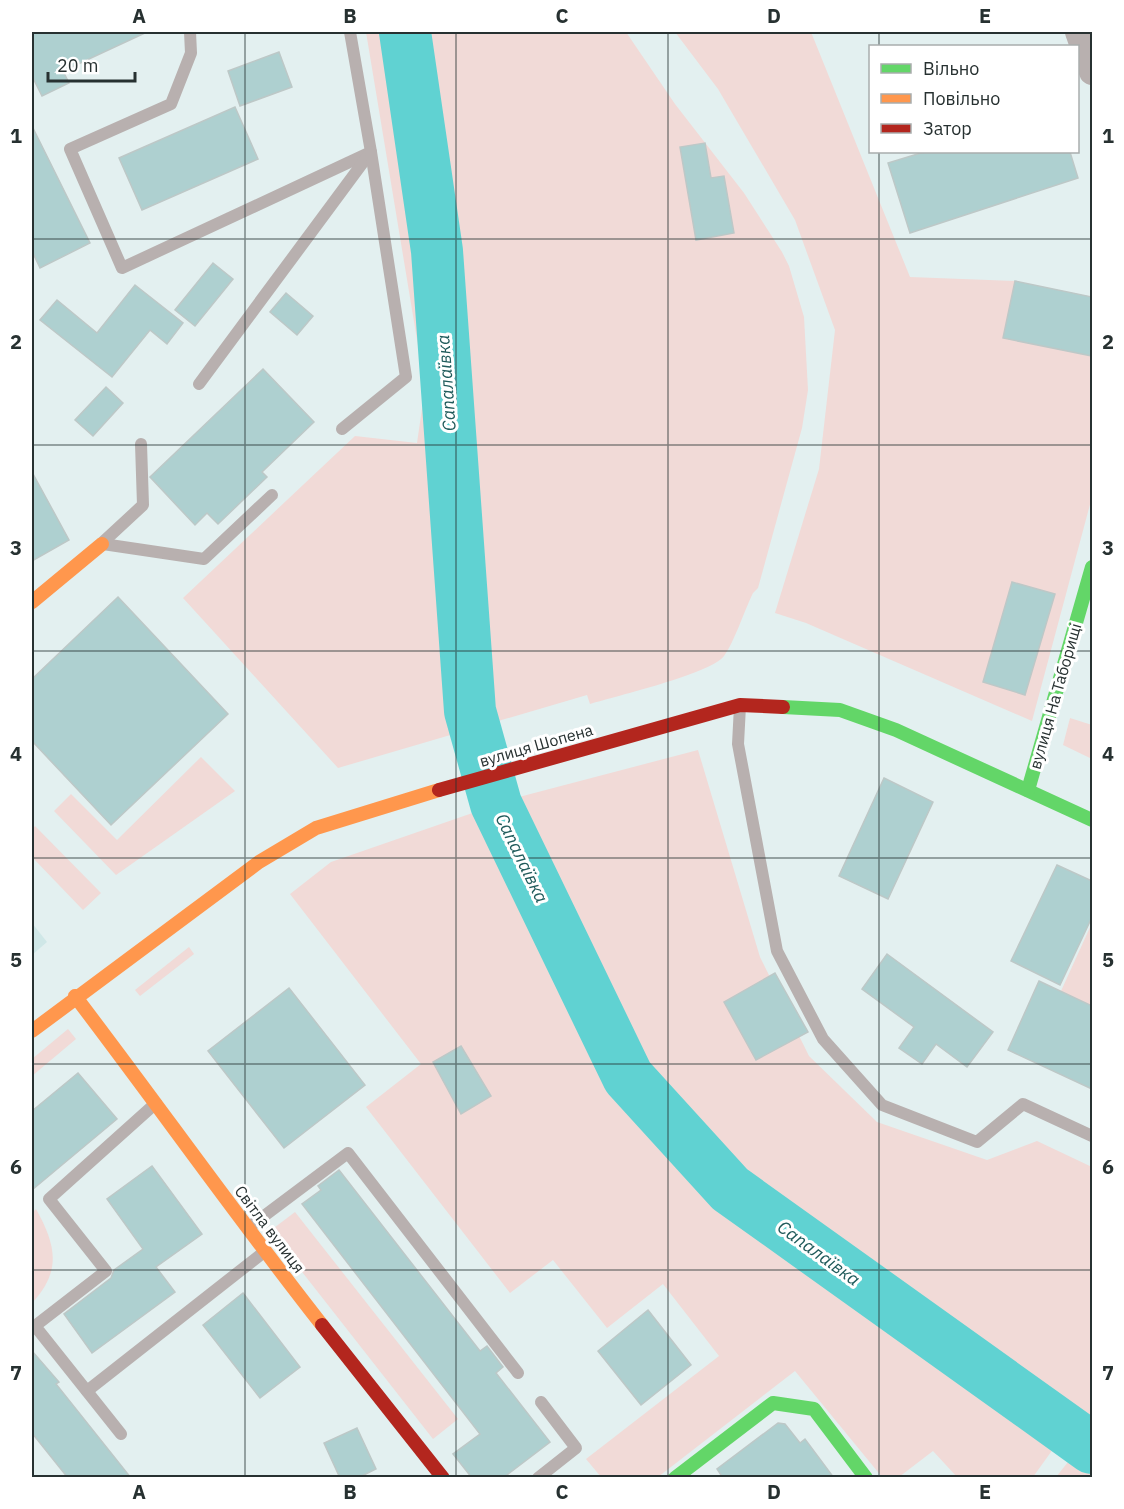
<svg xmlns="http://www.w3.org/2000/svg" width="1124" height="1509" font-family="'IBM Plex Sans',sans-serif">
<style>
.built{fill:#cfe7e7}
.green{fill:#f1dad7}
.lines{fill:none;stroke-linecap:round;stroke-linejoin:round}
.river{stroke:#60d2d2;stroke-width:52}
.building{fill:#aed0d0;stroke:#bdc8c7;stroke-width:1.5}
.lane{stroke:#b8b0af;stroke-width:12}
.street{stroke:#b8b0af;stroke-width:26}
.fast{stroke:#63d668;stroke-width:14}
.slow{stroke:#ff974d;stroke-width:14}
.jam{stroke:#b3261e;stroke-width:14}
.grid{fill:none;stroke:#273131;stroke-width:1.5;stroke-opacity:0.55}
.labels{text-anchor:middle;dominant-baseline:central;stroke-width:6;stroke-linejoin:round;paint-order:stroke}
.street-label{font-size:16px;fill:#273131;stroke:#fff}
.water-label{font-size:18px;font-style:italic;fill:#205b5b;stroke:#fff}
.neatline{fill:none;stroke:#273131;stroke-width:2}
.grid-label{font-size:20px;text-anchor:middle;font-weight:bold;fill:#273131}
</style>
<rect width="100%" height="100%" fill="#e3f0f0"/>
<polygon class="built" points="32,923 47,942 32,955"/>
<g class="green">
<path d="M366 32H626L675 104 744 193 782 252 789 266 804 317 808 390 802 428 758 588 753 593C745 609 734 643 724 656 710 674 616 696 590 704L587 695 338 768 183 598 355 436 417 443 425 388Z"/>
<polygon points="675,32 811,32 910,277 1015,281 1092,297 1092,497 1032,721 806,623 775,613 819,469 835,330 795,220 718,89"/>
<polygon points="1070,718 1092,725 1092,759 1063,745"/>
<polygon points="698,750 760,957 809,1056 877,1122 987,1160 1037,1141 1092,1167 1092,1477 1056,1477 1072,1457 1056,1445 1033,1477 957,1477 933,1451 899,1477 882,1477 795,1371 658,1477 601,1477 586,1459 719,1356 663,1284 607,1328 553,1260 510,1293 366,1107 421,1064 290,894 331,862 519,797"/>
<polygon points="201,757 235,791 116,875 54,811 71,794 117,840"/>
<polygon points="35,826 101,893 83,910 32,857 32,830"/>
<polygon points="1092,923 1092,1006 1061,991"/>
<polygon points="189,947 194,954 140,996 135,990"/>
<polygon points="68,1029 76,1039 32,1076 32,1059"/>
<path d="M36 1209C56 1245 62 1271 32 1303V1213Z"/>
<polygon points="295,1212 458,1419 433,1439 270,1231"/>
</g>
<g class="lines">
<polyline class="river" points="405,32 437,251 470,711 496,804 628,1077 730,1189 1092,1448"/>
</g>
<g class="building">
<polygon points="32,32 147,32 63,71 69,83 42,96 32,76"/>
<polygon points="279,52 292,87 240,106 228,71"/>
<polygon points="235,107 258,159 142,210 119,158"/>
<polygon points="32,126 90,243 40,268 32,251"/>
<polygon points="705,143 711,178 724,176 734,233 696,240 680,147"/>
<polygon points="924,152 1070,152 1078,178 910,233 888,163"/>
<polygon points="213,263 233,279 195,326 175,310"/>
<polygon points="1015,281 1092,297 1092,356 1003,338"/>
<polygon points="135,285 183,323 167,344 150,330 112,377 40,320 57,300 97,333"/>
<polygon points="286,293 313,316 297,335 270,312"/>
<polygon points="263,369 314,422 262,472 267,477 218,524 207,513 195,525 150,477"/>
<polygon points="106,387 123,403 93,436 75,420"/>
<polygon points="32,472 69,540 32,561"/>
<polygon points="1012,582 1055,594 1025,695 983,682"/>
<polygon points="118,597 228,714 111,825 32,741 32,679"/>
<polygon points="884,778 933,802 888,899 839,876"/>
<polygon points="1057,865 1092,881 1092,917 1060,985 1011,961"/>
<polygon points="887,954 993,1032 967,1067 936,1044 922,1064 899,1048 914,1027 862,989"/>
<polygon points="775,973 808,1032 756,1060 724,1002"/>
<polygon points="1039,981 1092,1006 1092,1089 1008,1050"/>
<polygon points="289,988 365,1085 284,1148 208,1051"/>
<polygon points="461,1046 491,1096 461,1114 433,1062"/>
<polygon points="78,1073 117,1119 32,1190 32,1111"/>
<polygon points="152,1166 202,1234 156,1267 175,1292 92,1353 64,1314 111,1278 114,1270 143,1249 107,1199"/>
<polygon points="339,1170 480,1351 487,1346 503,1367 496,1373 550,1442 503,1478 472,1478 453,1454 480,1434 302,1204 321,1190 318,1186"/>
<polygon points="243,1293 300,1367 260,1398 203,1325"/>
<polygon points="648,1310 691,1365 641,1405 598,1351"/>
<polygon points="32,1351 59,1382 56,1384 131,1478 68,1478 32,1433"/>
<polygon points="778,1423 785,1424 800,1443 805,1439 834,1478 723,1478 717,1469"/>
<polygon points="357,1428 376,1469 358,1478 340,1478 324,1443"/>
</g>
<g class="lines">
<g class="lane">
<polyline points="190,32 191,53 171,104 70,149 122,268 371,152 350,32"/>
<polyline points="199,384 370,153"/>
<polyline points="342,429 406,377 371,152"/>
<polyline points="102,543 143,505 141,444"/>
<polyline points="103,544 204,559 272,495"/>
<polyline points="740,706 738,744 777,951 823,1039 882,1105 977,1142 1023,1104 1092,1136"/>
<polyline points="248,1228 348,1153 518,1373"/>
<polyline points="87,1391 264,1252"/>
<polyline points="121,1434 35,1326 106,1271 49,1199 156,1103"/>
<polyline points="538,1478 576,1448 541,1402"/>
</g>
<polyline class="street" points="1078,32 1092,72"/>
<g class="fast">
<polyline points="783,707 840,710 896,730 1092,820"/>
<polyline points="1028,790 1092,567"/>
<polyline points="675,1478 773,1403 814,1409 866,1478"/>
</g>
<g class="slow">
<polyline points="32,602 102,544"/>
<path d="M75 996C158 1105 237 1217 322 1325"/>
<polyline points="32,1031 259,862 316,828 439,790"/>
</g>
<g class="jam">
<polyline points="439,790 740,705 783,707"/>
<polyline points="322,1325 443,1478"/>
</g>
</g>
<path class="grid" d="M245 32V1478M456 32V1478M668 32V1478M879 32V46M879 152V1478M32 239H1092M32 445H1092M32 651H1092M32 858H1092M32 1064H1092M32 1270H1092"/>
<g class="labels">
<g class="street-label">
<text transform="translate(1055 696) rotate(-74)">вулиця На Таборищі</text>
<text transform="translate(536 745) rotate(-16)">вулиця Шопена</text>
<text transform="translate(270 1229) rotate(53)">Світла вулиця</text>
</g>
<g class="water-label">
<text transform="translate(446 383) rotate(-94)">Сапалаївка</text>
<text transform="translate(522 858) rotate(64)">Сапалаївка</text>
<text transform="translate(819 1253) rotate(36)">Сапалаївка</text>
</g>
</g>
<rect width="1124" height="1509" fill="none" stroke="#ffffff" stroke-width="66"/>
<rect x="869" y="45" width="210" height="108" fill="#ffffff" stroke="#a9adad" stroke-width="1.5"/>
<rect x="881" y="64" width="30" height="9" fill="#63d668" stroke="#a9adad" stroke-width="1.5"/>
<text x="923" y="75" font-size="18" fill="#273131">Вільно</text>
<rect x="881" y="94" width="30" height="9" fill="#ff974d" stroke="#a9adad" stroke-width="1.5"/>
<text x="923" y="105" font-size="18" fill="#273131">Повільно</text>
<rect x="881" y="124" width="30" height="9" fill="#b3261e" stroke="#a9adad" stroke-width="1.5"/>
<text x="923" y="135" font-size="18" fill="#273131">Затор</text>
<path d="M48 72v9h87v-9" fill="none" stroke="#273131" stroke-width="3"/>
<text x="57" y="72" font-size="18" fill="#273131" stroke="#ffffff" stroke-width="4.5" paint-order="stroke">20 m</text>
<rect x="33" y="33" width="1058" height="1443" class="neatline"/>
<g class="grid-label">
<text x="139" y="23">A</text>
<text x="350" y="23">B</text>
<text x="562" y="23">C</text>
<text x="774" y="23">D</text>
<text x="985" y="23">E</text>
<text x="16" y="143">1</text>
<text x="1108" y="143">1</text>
<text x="16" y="349">2</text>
<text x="1108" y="349">2</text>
<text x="16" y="555">3</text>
<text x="1108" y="555">3</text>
<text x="16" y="761">4</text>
<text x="1108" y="761">4</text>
<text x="16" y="967">5</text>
<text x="1108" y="967">5</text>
<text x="16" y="1174">6</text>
<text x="1108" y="1174">6</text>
<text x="16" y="1380">7</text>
<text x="1108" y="1380">7</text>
<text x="139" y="1499">A</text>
<text x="350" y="1499">B</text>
<text x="562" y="1499">C</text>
<text x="774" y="1499">D</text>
<text x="985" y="1499">E</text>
</g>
</svg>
